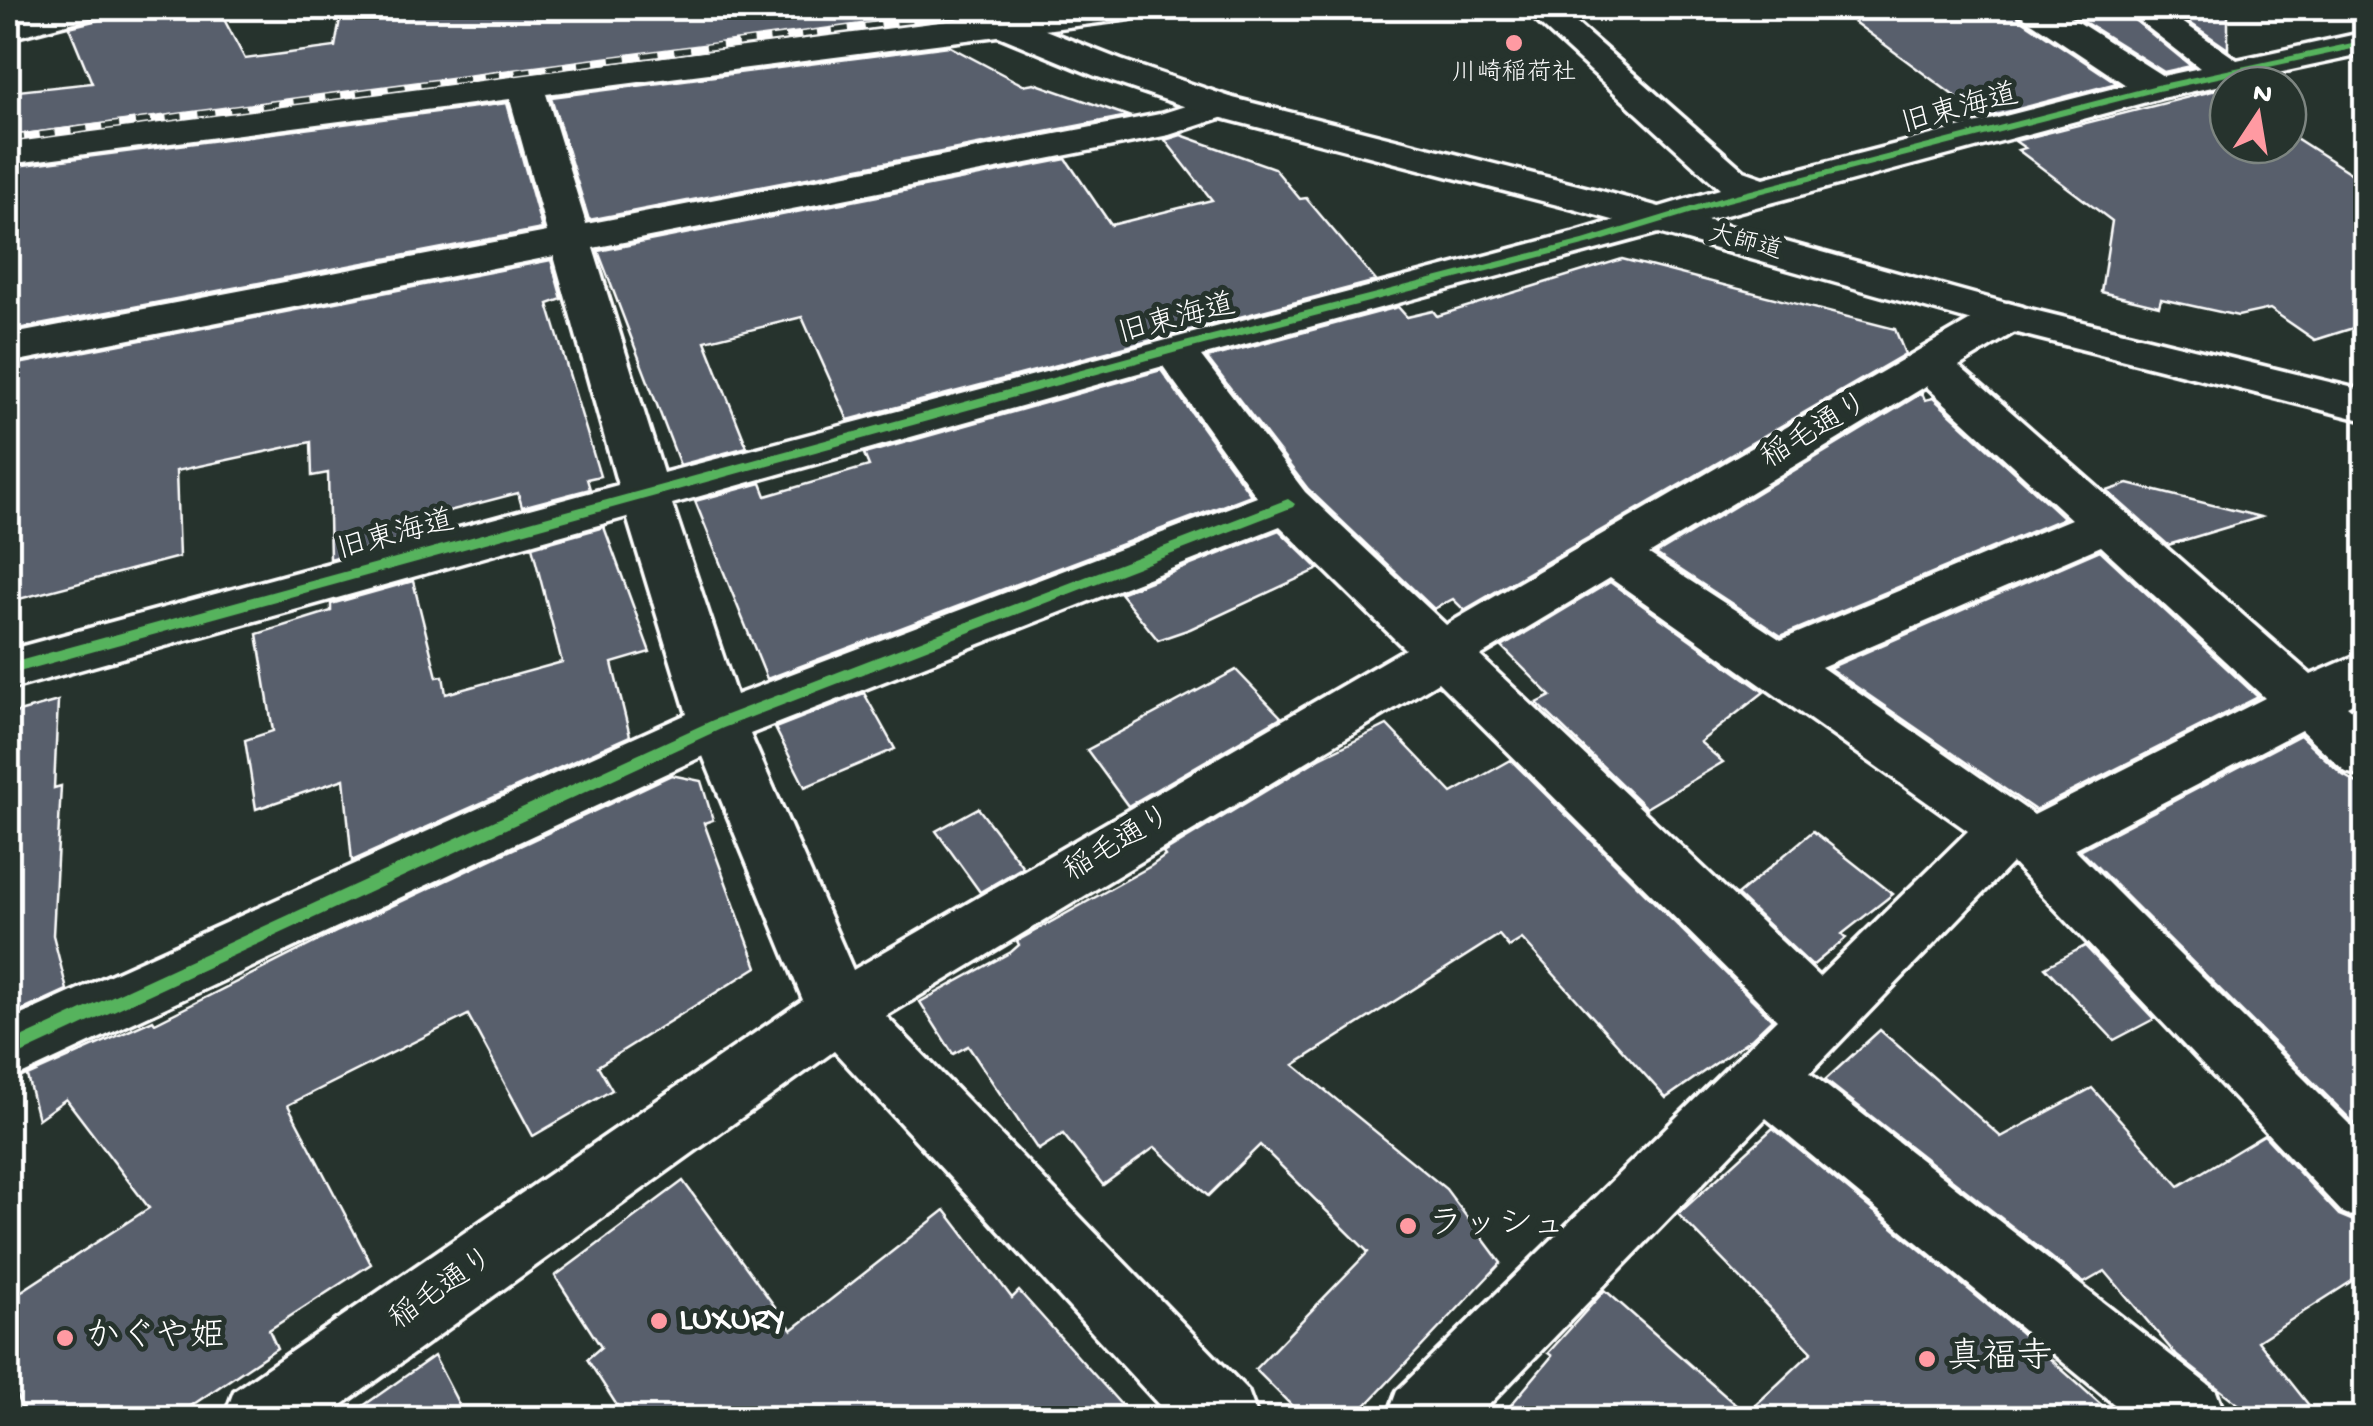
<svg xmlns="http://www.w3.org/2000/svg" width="2373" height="1426" font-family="'Gochi Hand','Klee One',sans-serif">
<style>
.building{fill:#585f6c;stroke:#fff;stroke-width:2.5}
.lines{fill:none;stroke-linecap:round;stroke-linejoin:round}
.minor-casing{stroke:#fff;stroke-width:7}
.highway-casing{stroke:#fff;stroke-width:7}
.minor{fill:#26332d;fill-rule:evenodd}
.highway{fill:#26332d;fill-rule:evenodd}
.rail-casing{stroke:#fff;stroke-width:8}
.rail{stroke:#26332d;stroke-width:5;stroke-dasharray:16;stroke-linecap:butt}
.cycleway-casing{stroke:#26332d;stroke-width:6}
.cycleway{fill:#56b35d;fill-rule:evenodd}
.poi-dot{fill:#ff9aa2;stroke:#26332d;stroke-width:4}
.labels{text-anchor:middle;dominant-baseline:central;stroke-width:10;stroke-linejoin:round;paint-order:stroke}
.far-poi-label{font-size:25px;fill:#fff;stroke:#26332d}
.far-street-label{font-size:25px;fill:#fff;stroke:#26332d}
.street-label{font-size:30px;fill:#fff;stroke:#26332d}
.near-poi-label{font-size:35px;fill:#fff;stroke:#26332d;text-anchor:start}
</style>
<rect width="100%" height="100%" fill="#26332d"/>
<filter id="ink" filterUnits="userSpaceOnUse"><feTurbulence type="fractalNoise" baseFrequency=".01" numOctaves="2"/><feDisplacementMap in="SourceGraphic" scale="20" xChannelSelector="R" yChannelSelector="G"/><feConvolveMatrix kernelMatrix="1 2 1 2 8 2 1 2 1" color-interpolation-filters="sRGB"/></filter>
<g filter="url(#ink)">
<g class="building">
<polygon points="148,8 218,8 245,59 335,47 342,8 880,8 881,26 8,136 8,92 92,83 69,27"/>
<polygon points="1835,8 2012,8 2019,18 2117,83 1984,118"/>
<polygon points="2062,8 2120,8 2191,66 2164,72"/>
<polygon points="2168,8 2228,8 2228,49"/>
<polygon points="949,46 1023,85 1034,83 1128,116 589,220 551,97"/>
<polygon points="2228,87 2228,145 2288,145 2288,133 2366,183 2366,324 2315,340 2270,309 2238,316 2161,299 2159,306 2101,292 2112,221 2018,150 2025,148 2015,141"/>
<polygon points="507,103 542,229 8,331 8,167"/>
<polygon points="1181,135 1274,168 1300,199 1306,198 1376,281 848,420 802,317 705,341 747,447 680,465 598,251 1066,159 1111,225 1212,200 1165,140"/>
<polygon points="1622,259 1895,329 1905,354 1464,610 1453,599 1434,609 1308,489 1207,358 1398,307 1407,317 1433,311 1437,316"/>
<polygon points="551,260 562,299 548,304 600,476 587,479 590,489 522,507 518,493 399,524 403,539 330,559 328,473 312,476 311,442 176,471 179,557 8,602 8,366"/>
<polygon points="1161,370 1251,495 767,679 695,501 761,483 766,496 869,466 864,454"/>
<polygon points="1922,393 1925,400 1933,398 2064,518 1781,636 1656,554"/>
<polygon points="2128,484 2261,517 2168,545 2107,491"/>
<polygon points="604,527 650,652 612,663 630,736 352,861 344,779 256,809 245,740 273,731 257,634 331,611 331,604 413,581 437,677 443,676 446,694 562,662 532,547"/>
<polygon points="1279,530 1319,569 1190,629 1158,640 1120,593"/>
<polygon points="2100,550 2258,697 2035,810 1829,668"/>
<polygon points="1610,582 1764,692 1700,742 1723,762 1646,808 1537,703 1551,696 1502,647"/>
<polygon points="1236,670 1281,717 1128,806 1087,750"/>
<polygon points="864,693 895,749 805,787 775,728"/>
<polygon points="58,701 54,788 61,786 53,935 67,990 8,1017 8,715"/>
<polygon points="1387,725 1452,793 1511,760 1772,1019 1752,1038 1666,1098 1522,939 1509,947 1499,935 1294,1065 1446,1189 1501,1263 1354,1418 1304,1418 1255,1369 1368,1252 1260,1145 1208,1196 1155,1147 1103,1185 1063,1134 1038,1150 968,1046 953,1054 920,1002 1011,952 1019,945 1017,941 1151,866 1165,856 1163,853 1320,758"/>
<polygon points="2300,735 2343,775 2366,788 2366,1135 2080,850"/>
<polygon points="671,775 701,781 713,820 704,823 757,967 598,1066 612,1090 533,1136 468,1015 288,1105 371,1264 269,1330 277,1348 173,1418 26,1418 8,1376 8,1300 149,1208 66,1099 38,1119 27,1076 153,1020 155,1023 338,931"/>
<polygon points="978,808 1023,867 980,892 936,831"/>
<polygon points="1813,831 1893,894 1842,934 1846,938 1812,966 1737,895"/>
<polygon points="2085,946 2154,1019 2114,1040 2045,967"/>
<polygon points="1880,1030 2001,1137 2092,1088 2179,1186 2264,1135 2339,1215 2366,1226 2366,1272 2258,1341 2319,1418 2256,1418 2177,1356 2105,1271 2084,1283 1825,1080"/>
<polygon points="1773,1128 2019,1331 2116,1418 1500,1418 1552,1356 1548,1353 1605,1290 1746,1414 1812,1352 1678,1214"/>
<polygon points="683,1181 792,1330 945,1210 1012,1298 1019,1291 1133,1418 625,1418 587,1359 601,1347 555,1276"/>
<polygon points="434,1356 466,1418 346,1418"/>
</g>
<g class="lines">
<defs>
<g id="minor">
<polygon points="48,8 107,8 101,15 8,39 8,17"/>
<path d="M1051 8H1148L1142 15 1130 19 546 94 586 224 1160 114 1220 95 1233 98 1239 106 1233 114 1169 135 593 248 663 473 1572 233 1720 189 1522 8H1559L1744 171 1764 178 2126 85 2021 15 2016 8H2056L2163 76 2200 68 2123 8H2162L2237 60 2366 32V54L2161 98 1201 356 1305 492 1446 625 1993 307 2008 303 2023 307 2030 317 2023 327 1959 366 2311 675 2366 651V696L2347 706 2366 722V778L2346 772 2301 730 2074 849 2366 1141V1222L2342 1212 2012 863 1810 1073 2216 1391 2226 1418H2131L1766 1118 1476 1418H1387L1397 1391 1777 1019 1438 682 886 1016 1248 1391 1258 1418H1171L834 1051 324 1418H224L234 1391 803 1000 703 756 8 1081V1021L687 714 627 517 8 690V650L618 485 554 256 8 363V335L547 232 510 99 8 164V140ZM1163 366 1257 497 736 695 672 504ZM1926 386 2071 519 1781 640 1649 554ZM1280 526 1405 649 853 970 750 734ZM2101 546 2265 698 2034 815 1821 667ZM1610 578 1968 831 1819 977 1480 656Z"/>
</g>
<polygon id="highway" points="942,8 990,8 1121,60 1233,98 1605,192 2017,306 2366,391 2366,421 1993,327 1577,210 1207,114 1095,76 948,15"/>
</defs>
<use href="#minor" class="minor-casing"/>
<use href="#highway" class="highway-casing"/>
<use href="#minor" class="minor"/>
<use href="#highway" class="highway"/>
<defs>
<polyline id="rail" points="8,139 1005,8"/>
</defs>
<use href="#rail" class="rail-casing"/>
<use href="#rail" class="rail"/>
<defs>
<g id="cycleway">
<polygon points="2366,40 2366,46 2158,91 1728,202 1591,244 1177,352 8,675 8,664 1169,346 1583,240 1720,198 2157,85"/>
<polygon points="1288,499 1295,504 1293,507 723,728 8,1060 8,1044 713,720"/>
</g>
</defs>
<use href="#cycleway" class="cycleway-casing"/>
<use href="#cycleway" class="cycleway"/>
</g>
</g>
<g class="poi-dot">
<circle cx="1514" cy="43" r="10"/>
<circle cx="1408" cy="1226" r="10"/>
<circle cx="659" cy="1321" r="10"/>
<circle cx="65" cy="1338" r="10"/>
<circle cx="1927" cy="1359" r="10"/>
</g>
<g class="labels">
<g class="far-poi-label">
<text x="1514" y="74">川崎稲荷社</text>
</g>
<g class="far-street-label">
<text transform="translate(1745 244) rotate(15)">大師道</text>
</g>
<g class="street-label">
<text transform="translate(1960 111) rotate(-15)">旧東海道</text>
<text transform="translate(1177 321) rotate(-15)">旧東海道</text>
<text transform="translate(1816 432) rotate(-31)">稲毛通り</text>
<text transform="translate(396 537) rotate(-15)">旧東海道</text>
<text transform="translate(1119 845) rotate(-31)">稲毛通り</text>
<text transform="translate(443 1290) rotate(-35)">稲毛通り</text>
</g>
<g class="near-poi-label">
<text x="1428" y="1226">ラッシュ</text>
<text x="679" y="1321">LUXURY</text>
<text x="85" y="1338">かぐや姫</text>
<text x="1947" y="1359">真福寺</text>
</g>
</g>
<rect width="2373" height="1426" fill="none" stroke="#26332d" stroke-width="40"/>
<rect x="20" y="20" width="2333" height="1386" fill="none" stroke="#fff" stroke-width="4" filter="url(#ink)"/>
<g transform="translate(2258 115) rotate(12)"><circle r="48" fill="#26332d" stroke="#7d8581" stroke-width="2.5"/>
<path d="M0-8L18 38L0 25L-18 38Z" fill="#ff9aa2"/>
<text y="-15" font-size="28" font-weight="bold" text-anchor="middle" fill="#ffffff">N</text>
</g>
</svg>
